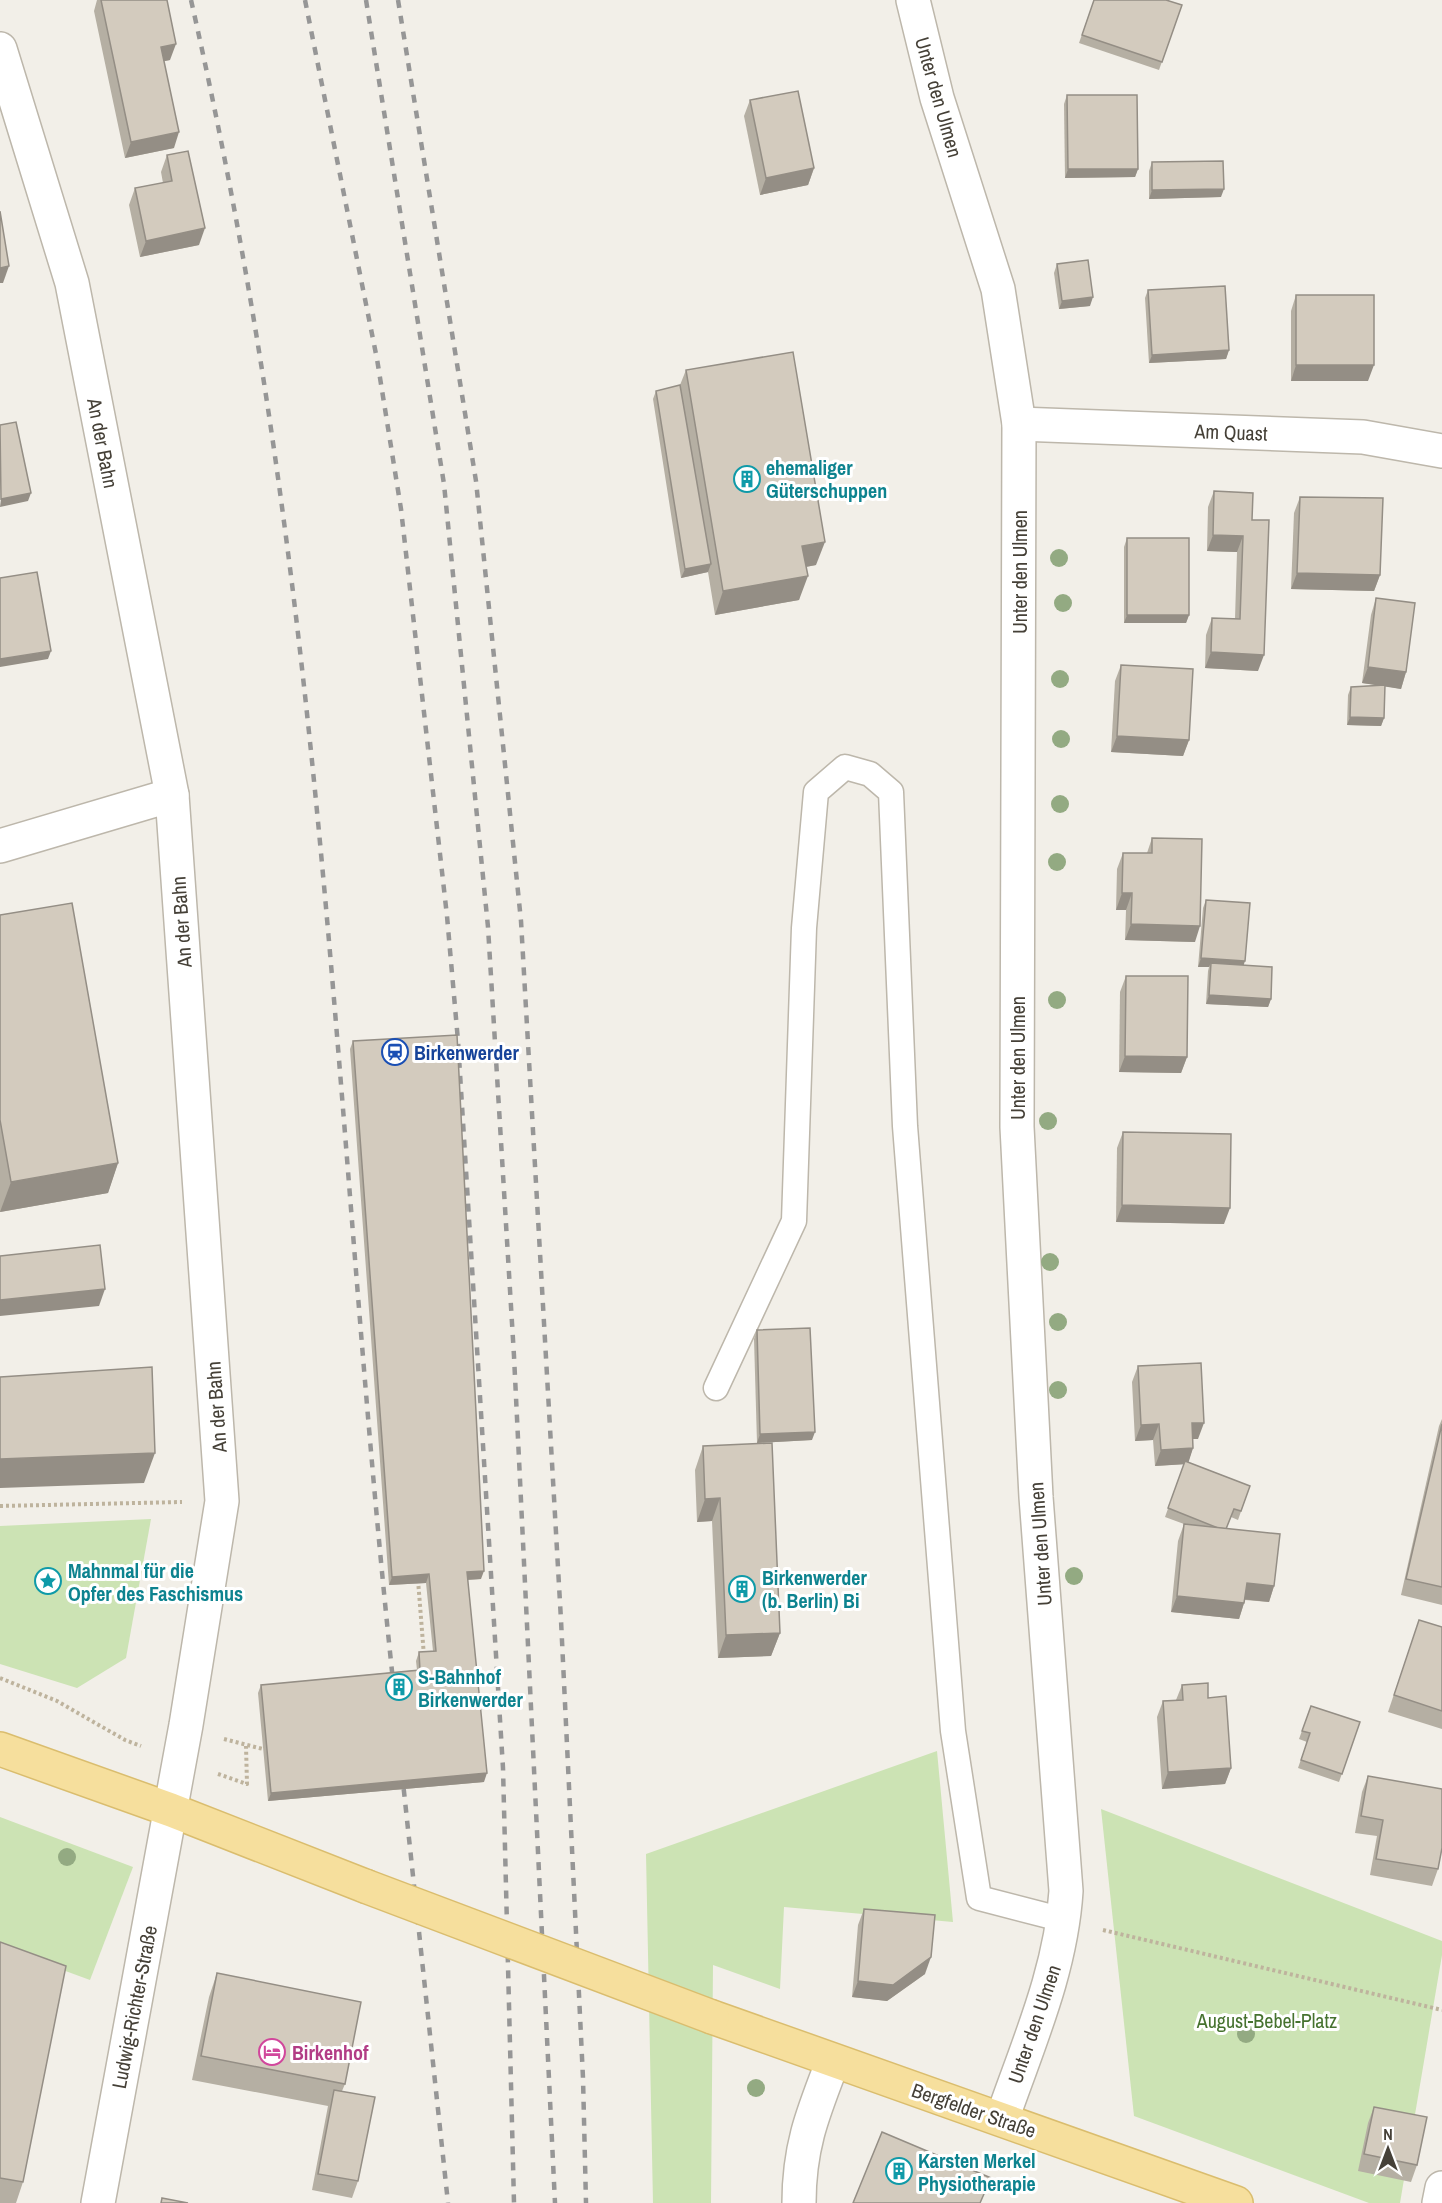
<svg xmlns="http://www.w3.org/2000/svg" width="1442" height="2203" font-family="'Archivo Narrow',sans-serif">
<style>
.green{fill:#cce3b4}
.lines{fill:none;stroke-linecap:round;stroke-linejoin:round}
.lane-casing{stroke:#bdb7ab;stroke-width:27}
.street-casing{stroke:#bdb7ab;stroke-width:36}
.primary-casing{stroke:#dabd6e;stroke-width:36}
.path{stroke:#beb39d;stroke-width:4;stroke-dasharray:3 3;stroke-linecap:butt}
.lane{stroke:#fff;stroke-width:24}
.street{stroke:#fff;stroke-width:33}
.primary{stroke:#f6df9d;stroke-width:33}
.rail{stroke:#969696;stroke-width:4.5;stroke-dasharray:8 8;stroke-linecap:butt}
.primary-bridge-casing{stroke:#dabd6e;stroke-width:36;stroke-linecap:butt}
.primary-bridge{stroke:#f6df9d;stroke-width:33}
.tree{fill:#93aa82}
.wall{fill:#b5afa3}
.shaded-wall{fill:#948e85}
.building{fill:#d3cbbe;stroke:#948e85;stroke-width:1.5}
.labels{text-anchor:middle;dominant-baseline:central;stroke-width:6;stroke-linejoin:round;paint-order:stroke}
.street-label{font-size:20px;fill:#454037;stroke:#fff}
.culture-label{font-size:20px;font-weight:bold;fill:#0d838f;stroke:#fff;text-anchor:start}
.transit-label{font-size:20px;font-weight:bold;fill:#164399;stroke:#fff;text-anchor:start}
.park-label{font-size:20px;fill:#46722f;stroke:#fff}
.hotel-label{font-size:20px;font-weight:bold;fill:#b23c85;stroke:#fff;text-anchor:start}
</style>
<rect width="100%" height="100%" fill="#f2efe8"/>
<g class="green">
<polygon points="151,1519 126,1658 77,1688 0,1664 0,1526"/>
<polygon points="937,1751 953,1922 784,1907 780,1989 713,1965 711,2203 653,2203 646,1854"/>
<polygon points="1101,1809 1442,1941 1442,1955 1400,2203 1369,2203 1134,2116"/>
<polygon points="0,1817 133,1867 90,1980 0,1947"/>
</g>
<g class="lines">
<defs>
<polyline id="lane" points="716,1388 794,1221 804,928 816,792 845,767 870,774 891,792 905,1126 953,1731 979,1898 1064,1920"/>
<g id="street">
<path d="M913 0 937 98 998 289 1019 424 1017 1127 1036 1497 1066 1891C1061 1971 1028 2044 1002 2119"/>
<polyline points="0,49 72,283 172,795 222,1501 186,1725 98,2203"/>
<polyline points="1019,424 1363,437 1442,451"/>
<polyline points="0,846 172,795"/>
<path d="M799 2203C799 2146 813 2113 833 2061"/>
<polyline points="1439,2203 1442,2188"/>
</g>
<g id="primary">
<polyline points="0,1749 171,1810 365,1886"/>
<polyline points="712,2017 1236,2203"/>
</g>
</defs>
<use href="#lane" class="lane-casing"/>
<use href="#street" class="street-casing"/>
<use href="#primary" class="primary-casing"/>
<g class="path">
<polyline points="0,1506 182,1502"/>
<polyline points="418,1580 424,1656"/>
<polyline points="0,1678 57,1701 125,1740 141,1746"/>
<polyline points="224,1739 263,1749"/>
<polyline points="218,1774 247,1784 246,1746"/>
<polyline points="1103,1930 1442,2010"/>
</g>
<use href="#lane" class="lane"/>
<use href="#street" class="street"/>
<use href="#primary" class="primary"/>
<g class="rail">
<path d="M191 0C230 172 261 347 284 522 336 910 352 1301 394 1690"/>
<polyline points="305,0 377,359 401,509 447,916 458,1041 503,1768 514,2203"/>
<polyline points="366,0 444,484 488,927 514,1356 555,2203"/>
<polyline points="398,0 476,481 521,921 561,1620 583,2078 586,2203"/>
<polyline points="402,1773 448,2203"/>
</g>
<defs>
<polyline id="primary-bridge" points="365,1886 712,2017"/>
</defs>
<use href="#primary-bridge" class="primary-bridge-casing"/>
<use href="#primary-bridge" class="primary-bridge"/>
</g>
<g class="tree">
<circle cx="1059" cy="558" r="9"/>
<circle cx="1063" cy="603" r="9"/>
<circle cx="1060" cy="679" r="9"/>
<circle cx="1061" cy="739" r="9"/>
<circle cx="1060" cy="804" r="9"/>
<circle cx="1057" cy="862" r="9"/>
<circle cx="1057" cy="1000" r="9"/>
<circle cx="1048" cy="1121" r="9"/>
<circle cx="1050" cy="1262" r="9"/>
<circle cx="1058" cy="1322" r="9"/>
<circle cx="1058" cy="1390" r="9"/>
<circle cx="1074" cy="1576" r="9"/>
<circle cx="67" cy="1857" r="9"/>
<circle cx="1246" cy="2034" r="9"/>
<circle cx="756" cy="2088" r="9"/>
</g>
<g class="wall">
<polygon points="97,0 167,0 170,60 164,61 174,148 125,158 94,11"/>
<polygon points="1094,0 1182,5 1159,70 1079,43"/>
<polygon points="1067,95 1138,169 1135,177 1065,178 1064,104"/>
<polygon points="750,100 814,168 808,185 760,195 744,116"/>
<polygon points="167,155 199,245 140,257 129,205 135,188 163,183 161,172"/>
<polygon points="1152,162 1221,197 1149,199 1149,171"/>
<polygon points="1057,264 1090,306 1059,309 1054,273"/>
<polygon points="1148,290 1229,350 1226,359 1149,363 1145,298"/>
<polygon points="1296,295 1368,381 1291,381 1291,311"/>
<polygon points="686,370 816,565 806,567 799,600 715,615 708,572 681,578 653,399 656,391 680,385"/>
<polygon points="1214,491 1252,520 1258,671 1205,668 1206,635 1212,618 1235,619 1237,552 1207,551 1208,507"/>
<polygon points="1300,497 1380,575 1374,591 1291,589 1294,513"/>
<polygon points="1127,538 1189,615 1186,623 1124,623 1124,547"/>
<polygon points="1376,598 1406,672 1401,689 1385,686 1384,718 1381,726 1347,725 1348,695 1351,687 1377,685 1362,683 1371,615"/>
<polygon points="1121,665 1189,740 1183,756 1111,752 1115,681"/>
<polygon points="1152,838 1195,942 1125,940 1126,910 1116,910 1117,869 1123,853 1147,853"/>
<polygon points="1206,900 1244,965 1271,999 1268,1007 1206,1004 1208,971 1209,967 1198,967 1203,908"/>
<polygon points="0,915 118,1163 108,1193 0,1212"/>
<polygon points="1126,976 1187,1057 1181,1073 1119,1072 1120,992"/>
<polygon points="353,1041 481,1579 467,1580 484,1782 268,1801 258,1693 261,1685 417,1670 416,1661 419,1652 433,1651 426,1583 389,1585 350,1049"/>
<polygon points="1123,1132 1224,1224 1116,1222 1117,1148"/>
<polygon points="757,1330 812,1440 757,1443 754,1339"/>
<polygon points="1138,1366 1198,1439 1193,1439 1193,1448 1188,1462 1250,1486 1238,1520 1231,1517 1226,1529 1274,1586 1269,1602 1245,1600 1239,1619 1171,1612 1178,1541 1184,1524 1165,1517 1184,1464 1155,1466 1153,1440 1135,1441 1132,1382"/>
<polygon points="1442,1419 1442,1605 1401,1595 1439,1426"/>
<polygon points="703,1446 780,1633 771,1656 718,1658 712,1521 697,1522 695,1470"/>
<polygon points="1419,1620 1442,1627 1442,1729 1388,1712"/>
<polygon points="1182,1685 1208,1698 1231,1768 1225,1784 1162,1789 1157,1717 1163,1701 1176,1700"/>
<polygon points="1311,1706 1360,1722 1339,1782 1298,1768 1307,1742 1299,1739"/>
<polygon points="1368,1776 1438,1869 1432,1886 1370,1875 1377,1836 1355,1833 1362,1792"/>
<polygon points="864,1909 925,1974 887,2001 852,1997 858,1925"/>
<polygon points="0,1942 23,2182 16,2203 0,2203"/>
<polygon points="217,1973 345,2084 342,2091 358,2181 352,2198 312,2190 328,2106 192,2080 209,1997"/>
<polygon points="1374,2107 1417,2165 1411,2182 1358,2171 1368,2123"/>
</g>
<g class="shaded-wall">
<polygon points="176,44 170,60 155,63 161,47"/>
<polygon points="179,132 174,148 125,158 131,142"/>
<polygon points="814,168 808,185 760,195 766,178"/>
<polygon points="1068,169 1138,169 1135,177 1065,178"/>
<polygon points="1224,189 1221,197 1149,199 1152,190"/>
<polygon points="205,228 199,245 140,257 146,241"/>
<polygon points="9,266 3,283 0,283 0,268"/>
<polygon points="1093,297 1090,306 1059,309 1062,301"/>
<polygon points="1229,350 1226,359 1149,363 1152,355"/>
<polygon points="1296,365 1374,365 1368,381 1291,381"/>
<polygon points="31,493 28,501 0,507 1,499"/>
<polygon points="1213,535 1243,536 1237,552 1207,551"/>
<polygon points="825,542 816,565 794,569 802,546"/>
<polygon points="711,564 708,572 681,578 685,569"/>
<polygon points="1297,573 1380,575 1374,591 1291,589"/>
<polygon points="808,576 799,600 715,615 723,591"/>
<polygon points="1127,615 1189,615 1186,623 1124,623"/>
<polygon points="51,651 48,659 0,667 0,659"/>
<polygon points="1211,652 1264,655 1258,671 1205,668"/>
<polygon points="1368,667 1406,672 1401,689 1362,683"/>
<polygon points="1350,717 1384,718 1381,726 1347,725"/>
<polygon points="1117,736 1189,740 1183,756 1111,752"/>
<polygon points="1122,893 1132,893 1126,910 1116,910"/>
<polygon points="1131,924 1200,926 1195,942 1125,940"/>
<polygon points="1201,958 1245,961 1242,970 1211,963 1209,967 1198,967"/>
<polygon points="1209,995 1271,999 1268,1007 1206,1004"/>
<polygon points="1125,1056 1187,1057 1181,1073 1119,1072"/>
<polygon points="118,1163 108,1193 0,1212 11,1182"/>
<polygon points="1122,1205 1230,1208 1224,1224 1116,1222"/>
<polygon points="105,1289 99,1306 0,1316 0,1300"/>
<polygon points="1192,1423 1204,1423 1198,1439 1186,1439"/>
<polygon points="1159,1424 1153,1440 1135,1441 1141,1425"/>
<polygon points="815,1432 812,1440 757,1443 760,1434"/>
<polygon points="1193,1448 1188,1464 1155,1466 1161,1450"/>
<polygon points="155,1453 144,1483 0,1488 0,1459"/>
<polygon points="720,1498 712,1521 697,1522 705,1499"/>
<polygon points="484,1571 481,1579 464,1580 467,1572"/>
<polygon points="429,1574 426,1583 389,1585 392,1577"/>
<polygon points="1247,1583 1274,1586 1269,1602 1241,1599"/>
<polygon points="1177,1596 1244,1603 1239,1619 1171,1612"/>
<polygon points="780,1633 771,1656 718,1658 726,1635"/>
<polygon points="1231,1768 1225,1784 1162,1789 1168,1772"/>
<polygon points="487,1773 484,1782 268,1801 271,1793"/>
<polygon points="931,1957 925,1974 887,2001 852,1997 858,1981"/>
</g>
<g class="building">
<polygon points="101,0 167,0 176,44 161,47 179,132 131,142"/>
<polygon points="1094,0 1166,0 1182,5 1162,62 1082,35"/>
<polygon points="798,91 814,168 766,178 750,100"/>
<polygon points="1067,95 1137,95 1138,169 1068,169"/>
<polygon points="188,151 205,228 146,241 135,188 172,181 167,155"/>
<polygon points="1223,161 1224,189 1152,190 1152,162"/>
<polygon points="0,211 9,266 0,268"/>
<polygon points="1088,260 1093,297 1062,301 1057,264"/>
<polygon points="1225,286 1229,350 1152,355 1148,290"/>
<rect x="1296" y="295" width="78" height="70"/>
<polygon points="793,352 825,542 802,546 808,576 723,591 686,370"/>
<polygon points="680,385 711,564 685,569 656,391"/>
<polygon points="16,422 31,493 1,499 0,425"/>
<polygon points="1214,491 1253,493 1252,520 1269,520 1264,655 1211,652 1212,618 1240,619 1243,536 1213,535"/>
<polygon points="1300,497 1383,498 1380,575 1297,573"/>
<rect x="1127" y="538" width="62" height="77"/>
<polygon points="37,572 51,651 0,659 0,578"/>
<polygon points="1376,598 1415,603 1406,672 1368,667"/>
<polygon points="1121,665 1193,669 1189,740 1117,736"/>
<polygon points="1385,685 1384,718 1350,717 1351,687"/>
<polygon points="1152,838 1202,839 1200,926 1131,924 1132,893 1122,893 1123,853 1152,853"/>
<polygon points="1206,900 1250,903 1245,961 1201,958"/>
<polygon points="72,903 118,1163 11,1182 0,1120 0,915"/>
<polygon points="1211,963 1272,967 1271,999 1209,995"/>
<polygon points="1126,976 1188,976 1187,1057 1125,1056"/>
<polygon points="457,1035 484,1571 467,1572 487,1773 271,1793 261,1685 420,1670 419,1652 436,1651 429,1574 392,1577 353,1041"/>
<polygon points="1123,1132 1231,1134 1230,1208 1122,1205"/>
<polygon points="100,1245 105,1289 0,1300 0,1256"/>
<polygon points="810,1328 815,1432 760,1434 757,1330"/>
<polygon points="1201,1363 1204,1423 1192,1423 1193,1448 1161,1450 1159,1424 1141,1425 1138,1366"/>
<polygon points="152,1367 155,1453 0,1459 0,1377"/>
<polygon points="1442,1424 1442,1587 1406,1579"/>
<polygon points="772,1443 780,1633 726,1635 720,1498 705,1499 703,1446"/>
<polygon points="1185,1461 1250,1486 1241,1511 1234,1509 1226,1529 1218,1528 1168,1508"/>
<polygon points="1184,1524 1280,1534 1274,1586 1247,1583 1244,1603 1177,1596"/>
<polygon points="1419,1620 1442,1627 1442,1711 1394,1695"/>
<polygon points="1208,1683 1208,1698 1226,1696 1231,1768 1168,1772 1163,1701 1183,1700 1182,1685"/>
<polygon points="1311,1706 1360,1722 1342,1774 1301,1760 1310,1733 1302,1731"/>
<polygon points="1368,1776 1442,1789 1442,1848 1438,1869 1376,1859 1383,1820 1361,1816"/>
<polygon points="864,1909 935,1915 931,1957 893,1985 858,1981"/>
<polygon points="0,1942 66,1966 23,2182 0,2178"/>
<polygon points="217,1973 361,2002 345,2084 201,2056"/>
<polygon points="334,2090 375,2097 358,2181 318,2174"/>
<polygon points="1374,2107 1427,2117 1417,2165 1364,2154"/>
<polygon points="882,2132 991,2178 980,2203 853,2203"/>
<polygon points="162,2198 188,2203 161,2203"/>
</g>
<defs>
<symbol id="building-ring" viewBox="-11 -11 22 22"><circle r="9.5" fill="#fff" stroke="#0f9aa8" stroke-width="1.5"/><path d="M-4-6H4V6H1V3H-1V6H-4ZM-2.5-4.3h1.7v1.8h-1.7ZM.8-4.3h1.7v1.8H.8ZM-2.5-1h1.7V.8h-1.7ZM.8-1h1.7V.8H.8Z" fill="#0f9aa8"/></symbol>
<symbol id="station-ring" viewBox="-11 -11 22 22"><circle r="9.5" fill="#fff" stroke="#1a4fb4" stroke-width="1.5"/><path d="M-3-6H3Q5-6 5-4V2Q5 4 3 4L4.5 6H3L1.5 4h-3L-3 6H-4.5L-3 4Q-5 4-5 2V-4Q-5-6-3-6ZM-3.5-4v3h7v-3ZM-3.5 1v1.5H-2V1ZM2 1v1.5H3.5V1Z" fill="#1a4fb4"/></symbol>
<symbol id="sight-ring" viewBox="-11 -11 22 22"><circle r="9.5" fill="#fff" stroke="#0f9aa8" stroke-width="1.5"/><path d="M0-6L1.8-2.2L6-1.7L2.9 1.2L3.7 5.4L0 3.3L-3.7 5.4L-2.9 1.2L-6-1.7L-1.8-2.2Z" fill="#0f9aa8"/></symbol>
<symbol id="hotel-ring" viewBox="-11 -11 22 22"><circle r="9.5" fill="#fff" stroke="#d1479c" stroke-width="1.5"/><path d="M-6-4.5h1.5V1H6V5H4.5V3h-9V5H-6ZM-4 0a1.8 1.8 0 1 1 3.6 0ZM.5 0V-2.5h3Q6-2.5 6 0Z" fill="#d1479c"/></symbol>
</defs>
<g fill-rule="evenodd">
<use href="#building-ring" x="732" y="464" width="30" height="30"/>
<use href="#station-ring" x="380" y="1037" width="30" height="30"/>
<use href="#sight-ring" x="33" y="1566" width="30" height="30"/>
<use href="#building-ring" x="727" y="1574" width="30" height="30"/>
<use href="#building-ring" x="384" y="1672" width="30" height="30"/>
<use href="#hotel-ring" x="257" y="2037" width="30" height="30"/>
<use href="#building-ring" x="884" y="2156" width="30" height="30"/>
</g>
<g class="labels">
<g class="street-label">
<text transform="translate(939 97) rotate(74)">Unter den Ulmen</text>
<text transform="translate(1231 432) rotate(2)">Am Quast</text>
<text transform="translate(103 443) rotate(79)">An der Bahn</text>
<text transform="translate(1019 572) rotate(-90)">Unter den Ulmen</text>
<text transform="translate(181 922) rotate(-94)">An der Bahn</text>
<text transform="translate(1017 1058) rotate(-90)">Unter den Ulmen</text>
<text transform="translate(216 1407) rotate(-94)">An der Bahn</text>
<text transform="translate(1040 1544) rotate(-94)">Unter den Ulmen</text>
<text transform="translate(134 2007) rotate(-79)">Ludwig-Richter-Straße</text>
<text transform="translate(1034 2024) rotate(-71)">Unter den Ulmen</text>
<text transform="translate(974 2110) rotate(19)">Bergfelder Straße</text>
</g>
<g class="culture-label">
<text x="766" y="467">ehemaliger<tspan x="766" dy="23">Güterschuppen</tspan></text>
<text x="68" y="1570">Mahnmal für die<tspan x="68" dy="23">Opfer des Faschismus</tspan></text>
<text x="762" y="1577">Birkenwerder<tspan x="762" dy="23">(b. Berlin) Bi</tspan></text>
<text x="418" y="1676">S-Bahnhof<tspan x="418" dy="23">Birkenwerder</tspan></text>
<text x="918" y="2160">Karsten Merkel<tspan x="918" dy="23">Physiotherapie</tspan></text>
</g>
<g class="transit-label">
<text x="414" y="1052">Birkenwerder</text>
</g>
<g class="park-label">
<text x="1267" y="2020">August-Bebel-Platz</text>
</g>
<g class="hotel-label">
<text x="292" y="2052">Birkenhof</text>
</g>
</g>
<g transform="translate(1388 2149)" stroke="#ffffff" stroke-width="4.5" paint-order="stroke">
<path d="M0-4.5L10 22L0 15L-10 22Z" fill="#454037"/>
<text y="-9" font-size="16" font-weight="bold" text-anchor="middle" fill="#454037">N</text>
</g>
</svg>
